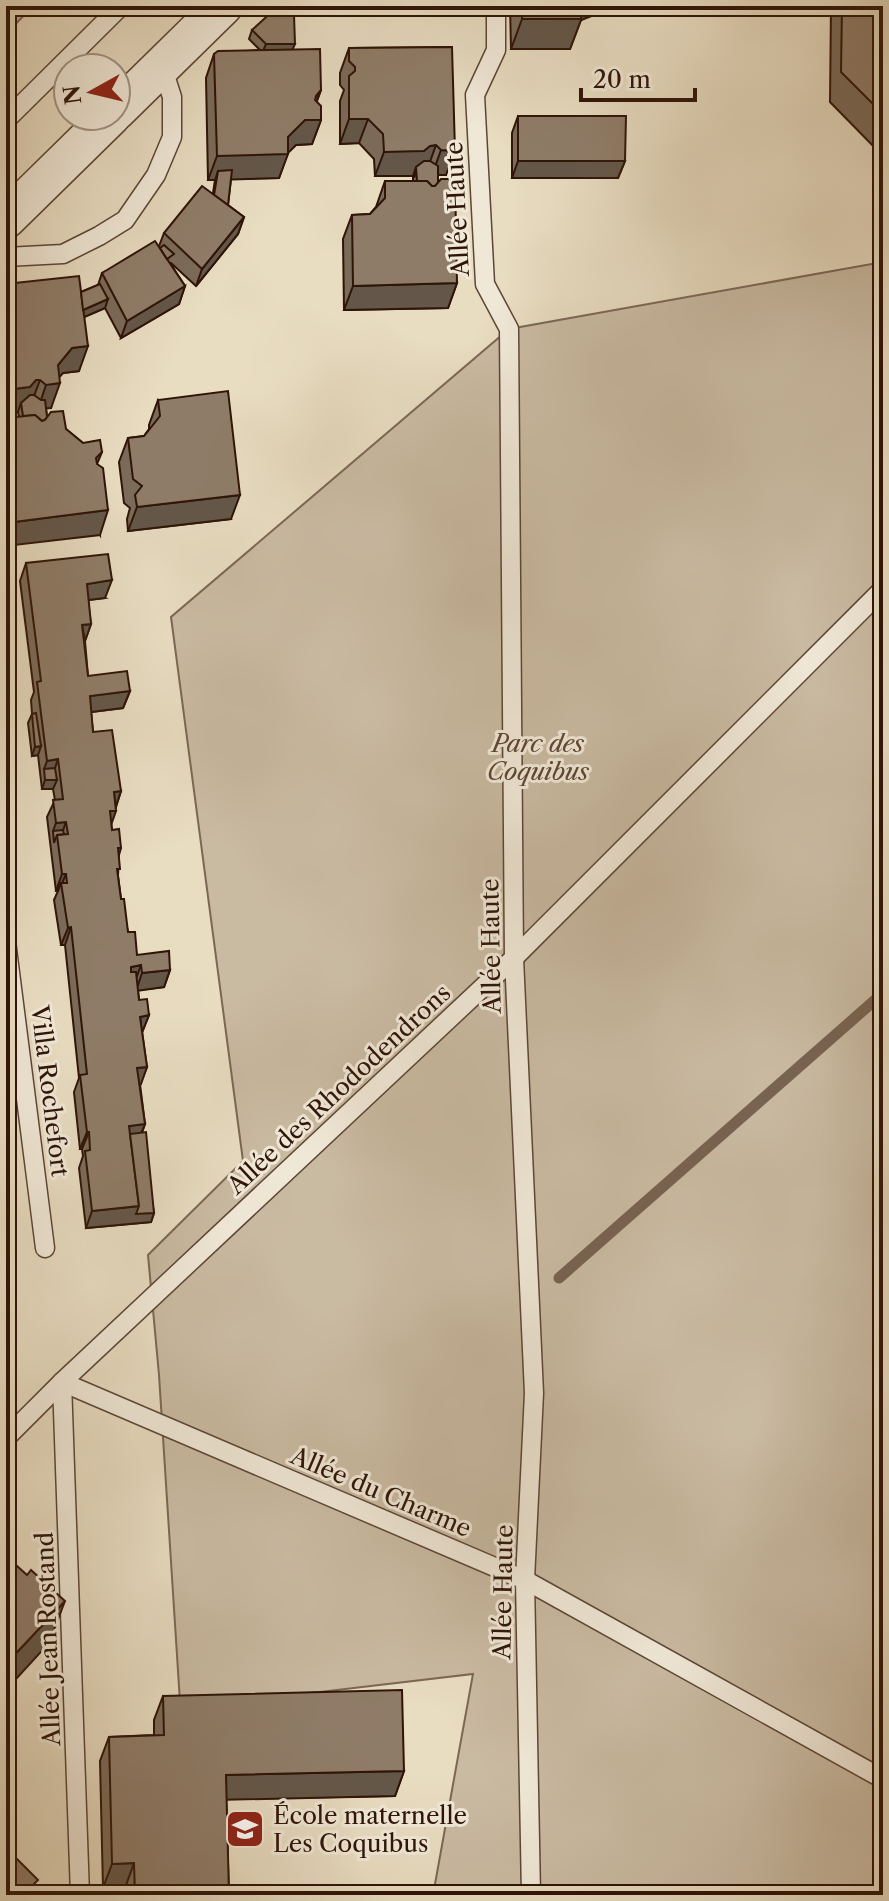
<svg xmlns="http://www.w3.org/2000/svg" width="889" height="1901" font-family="'Libre Caslon Text',serif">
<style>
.green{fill:#c9baa2;stroke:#7c6755;stroke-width:2}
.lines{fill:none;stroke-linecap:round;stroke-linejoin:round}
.stream{stroke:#786351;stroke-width:11}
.service-casing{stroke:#5d4636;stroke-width:21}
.minor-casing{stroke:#5d4636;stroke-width:41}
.service{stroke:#f0e8d7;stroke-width:18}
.minor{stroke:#f0e8d7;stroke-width:38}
.wall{fill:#7b6b59;stroke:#2f1408;stroke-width:2}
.shaded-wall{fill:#645749;stroke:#2f1408;stroke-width:2}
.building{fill:#8f7c68;stroke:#2f1408;stroke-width:2}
.labels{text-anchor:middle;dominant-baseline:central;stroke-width:6;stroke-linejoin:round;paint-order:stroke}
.street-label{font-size:24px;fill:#2f1408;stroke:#f0e8d7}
.park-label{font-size:24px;font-style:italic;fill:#5d4636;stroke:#f0e8d7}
.poi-label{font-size:24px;fill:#2f1408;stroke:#f0e8d7;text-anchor:start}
</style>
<rect width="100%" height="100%" fill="#e8dcc1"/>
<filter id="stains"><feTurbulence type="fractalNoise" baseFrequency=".0025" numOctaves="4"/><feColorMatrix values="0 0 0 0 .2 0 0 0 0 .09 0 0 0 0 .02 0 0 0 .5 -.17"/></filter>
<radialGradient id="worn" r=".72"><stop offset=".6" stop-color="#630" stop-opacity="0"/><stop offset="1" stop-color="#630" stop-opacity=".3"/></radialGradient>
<g class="green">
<polygon points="6,6 33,6 6,34"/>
<polygon points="877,263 883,270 883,571 880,574 883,574 883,1895 433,1895 473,1674 320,1692 180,1702 159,1375 148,1255 243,1161 171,617 509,329"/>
</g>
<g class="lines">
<polyline class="stream" points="559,1278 883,993"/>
<defs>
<g id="service">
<polyline points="496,6 496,50 475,95 485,284 509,329 514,958 534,1393 525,1580 531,1895"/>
<polyline points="6,120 121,6"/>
<polyline points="6,257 63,254 99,236 125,220 156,175 172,137 172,97 162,66"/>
<polyline points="6,941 45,1248"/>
<polyline points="62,1382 525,1580 883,1779"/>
<polyline points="62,1382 80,1895"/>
<polyline points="6,1438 62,1382 514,958 883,589"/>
</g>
<g id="minor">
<polyline points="116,111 223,6"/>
<polyline points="6,219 111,116"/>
</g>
</defs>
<use href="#service" class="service-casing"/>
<use href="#minor" class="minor-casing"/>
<use href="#service" class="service"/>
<use href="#minor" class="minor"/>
</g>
<g class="wall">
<polygon points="510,6 616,6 581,20 570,49 511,49"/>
<polygon points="831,6 883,6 883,156 830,102"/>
<polygon points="252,30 293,50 321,90 317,101 321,120 312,144 296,145 288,152 279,178 231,179 228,205 244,217 238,234 196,286 171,263 170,263 185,286 179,304 121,338 105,308 84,317 79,371 63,373 59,377 51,408 46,408 47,417 66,429 83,443 102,452 97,464 100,535 19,417 18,412 6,413 81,292 98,285 102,273 159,246 164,233 213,193 215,180 208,180 206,78 214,54 260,50 249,39"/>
<polygon points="452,47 446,175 438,175 438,183 457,283 448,308 344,310 343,239 352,215 370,214 376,207 385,181 413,181 413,176 375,176 374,159 359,143 340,144 340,101 344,90 340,85 340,73 349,48"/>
<polygon points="518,116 625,161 618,178 512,178 512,133"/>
<polygon points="158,400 231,519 128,531 127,519 130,508 124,503 119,462 128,438 144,436 149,429 149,425"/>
<polygon points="26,563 105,598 88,600 91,624 85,641 88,676 130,691 123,708 91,712 93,732 121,791 111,823 112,830 121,848 119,855 118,876 121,899 128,932 137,955 170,970 164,987 138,990 139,1000 149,1015 142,1032 147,1067 140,1084 145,1124 142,1133 154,1213 151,1222 86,1228 79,1168 83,1156 82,1149 80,1149 74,1092 79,1078 65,945 61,945 54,900 58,891 56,891 47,817 55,800 53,789 42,789 38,755 32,756 28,723 32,714 31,700 34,692 20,581"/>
<polygon points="163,1696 404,1771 395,1796 226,1799 229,1895 125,1895 125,1888 103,1888 100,1761 109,1737 154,1735 154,1720"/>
</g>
<g class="shaded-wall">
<polygon points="577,6 616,6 581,20 570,49 511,49 522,19"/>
<polygon points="728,6 747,6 747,7 727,8"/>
<polygon points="766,6 787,6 786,8 766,8"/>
<polygon points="266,44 295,44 291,53 262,53"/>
<polygon points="321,90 312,114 321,120 312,144 296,145 287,154 288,154 279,178 217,180 218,171 215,180 208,180 217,156 288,137"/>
<polygon points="349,119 368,119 359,143 340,144"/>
<polygon points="436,145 427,170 421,170 415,176 416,167 413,176 375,176 384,152"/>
<polygon points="441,150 455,151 446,175 432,175"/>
<polygon points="518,161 625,161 618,178 512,178"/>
<polygon points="244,217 238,234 196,286 202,269"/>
<polygon points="457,283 448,308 344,310 353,286"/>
<polygon points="185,286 179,304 121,338 127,321"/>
<polygon points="108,299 105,308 73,322 76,313"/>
<polygon points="88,346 79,371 63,373 53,384 60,383 51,408 38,409 46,385 58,365 72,348"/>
<polygon points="36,380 40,380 31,404 21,403 18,412 6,413 6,390"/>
<polygon points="240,495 231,519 128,531 137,507"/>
<polygon points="108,510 100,535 6,546 6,523"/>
<polygon points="112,580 105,598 80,601 87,584"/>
<polygon points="91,624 85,641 82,625"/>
<polygon points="130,691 123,708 83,713 90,696"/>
<polygon points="41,746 38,755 32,756 35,747"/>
<polygon points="58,759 52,777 44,769 47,761"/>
<polygon points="45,780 57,780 53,789 42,789"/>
<polygon points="121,791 115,809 114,792"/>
<polygon points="110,811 116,811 110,828"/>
<polygon points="66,822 60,839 53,831 56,823"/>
<polygon points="62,874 66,874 61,886 61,883 58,891 56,891"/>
<polygon points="71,927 65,945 61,945 68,928"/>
<polygon points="141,965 135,982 125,984 131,967"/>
<polygon points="170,970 164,987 136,991 142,973"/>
<polygon points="149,1015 142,1033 140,1017"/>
<polygon points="147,1067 141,1084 131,1085 137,1068"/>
<polygon points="145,1124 138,1141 127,1143 129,1126"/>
<polygon points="87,1132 89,1132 82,1149 80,1149"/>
<polygon points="139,1206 154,1213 151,1222 86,1228 92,1211"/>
<polygon points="65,1601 49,1643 6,1690 6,1664"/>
<polygon points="404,1771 395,1796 217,1800 226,1775"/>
<polygon points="134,1863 125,1888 103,1888 112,1864"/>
</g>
<g class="building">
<rect x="522" y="6" width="59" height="13"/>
<polygon points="842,6 883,6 883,114 841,72"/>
<polygon points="275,9 282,15 294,15 295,44 266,44 252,30"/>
<polygon points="452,47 455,151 441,150 436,145 430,146 424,151 384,152 383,134 368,119 349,119 349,76 355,71 355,67 349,61 349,48"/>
<polygon points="320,49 321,90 316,96 315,100 321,106 321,120 305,120 288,137 288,154 217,156 214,54 218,51"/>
<polygon points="518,116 626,116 625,161 518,161"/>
<polygon points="424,161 430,161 438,166 438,183 435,186 432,186 427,181 417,181 416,167"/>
<polygon points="232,170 228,205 214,195 218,171"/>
<polygon points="441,179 455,179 457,283 353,286 352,215 370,214 385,198 385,181 427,181 432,186 435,186"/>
<polygon points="202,186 244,217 202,269 164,233"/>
<polygon points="155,241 185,286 127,321 102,273"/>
<polygon points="164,245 174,254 167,259 160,248"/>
<polygon points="79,276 88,346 72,348 58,365 60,383 46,385 40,380 36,380 30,387 6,390 6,284"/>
<polygon points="100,284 108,299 83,310 81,292"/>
<polygon points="228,391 240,495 137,507 135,495 142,486 133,479 128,438 144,436 160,416 158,400"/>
<polygon points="30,395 34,395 41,400 45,400 47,417 45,420 42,421 35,415 23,416 21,403"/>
<polygon points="63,411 66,429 83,443 100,440 102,452 96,458 97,464 103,468 108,510 6,523 6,418 35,415 42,421 45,420 51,412"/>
<polygon points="108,554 112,580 87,584 91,624 82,625 88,676 127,671 130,691 90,696 93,732 112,730 121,791 114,792 116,811 110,811 112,830 119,829 121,848 118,848 120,869 117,869 121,899 124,899 128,932 135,932 137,955 169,951 170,970 142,973 141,965 131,967 131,972 136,972 139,1000 147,999 149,1015 140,1017 147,1067 137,1068 145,1124 129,1126 139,1206 92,1211 85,1151 90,1150 89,1132 87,1132 80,1075 87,1074 71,927 68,928 61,883 67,883 66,874 62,874 57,835 68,834 66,822 56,823 53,800 63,799 58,759 47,761 37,682 41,681 26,563"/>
<polygon points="36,713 41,746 35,747 32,714"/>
<polygon points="55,768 57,780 45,780 44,769"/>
<polygon points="63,830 64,834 57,835 54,843 53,831"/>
<polygon points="146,1132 154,1213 136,1214 139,1206 130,1134"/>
<polygon points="6,1556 27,1575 31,1570 65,1601 6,1664"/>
<polygon points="402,1690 404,1771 226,1775 229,1895 135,1895 134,1863 112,1864 109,1737 164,1735 163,1696"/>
<polygon points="6,1848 38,1880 33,1885 43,1895 6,1895"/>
</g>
<defs>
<symbol id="school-square" viewBox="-11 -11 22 22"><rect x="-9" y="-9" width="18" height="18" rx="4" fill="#8f2418" stroke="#f0e8d7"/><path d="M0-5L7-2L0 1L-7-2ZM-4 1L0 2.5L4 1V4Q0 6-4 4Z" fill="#fff"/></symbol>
</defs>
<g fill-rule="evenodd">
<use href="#school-square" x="223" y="1807" width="44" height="44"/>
</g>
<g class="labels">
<g class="street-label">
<text transform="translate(457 209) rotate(-93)">Allée Haute</text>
<text transform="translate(491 946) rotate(-91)">Allée Haute</text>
<text transform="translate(339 1089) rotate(-43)">Allée des Rhododendrons</text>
<text transform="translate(50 1091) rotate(83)">Villa Rochefort</text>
<text transform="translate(381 1492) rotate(23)">Allée du Charme</text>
<text transform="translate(503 1592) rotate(-89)">Allée Haute</text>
<text transform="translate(48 1639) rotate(-92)">Allée Jean Rostand</text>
</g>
<g class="park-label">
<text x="538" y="743">Parc des<tspan x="538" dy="28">Coquibus</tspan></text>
</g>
<g class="poi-label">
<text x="273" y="1815">École maternelle<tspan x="273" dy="28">Les Coquibus</tspan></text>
</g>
</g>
<rect width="889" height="1901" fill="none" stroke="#e8dcc1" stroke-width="32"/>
<rect x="8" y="8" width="873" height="1885" fill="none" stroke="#2f1408" stroke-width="4"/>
<rect x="16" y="16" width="857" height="1869" fill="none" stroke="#2f1408" stroke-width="2"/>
<g transform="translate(92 92) rotate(262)"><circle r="38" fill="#f0e8d7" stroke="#a39384" stroke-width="2"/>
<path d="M0-6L14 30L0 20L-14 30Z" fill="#8f2418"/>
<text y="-12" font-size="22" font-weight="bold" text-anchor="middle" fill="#2f1408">N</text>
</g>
<path d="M581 88v12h114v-12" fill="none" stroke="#2f1408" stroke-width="4"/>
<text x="593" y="88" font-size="24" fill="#2f1408" stroke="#f0e8d7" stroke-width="6" paint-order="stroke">20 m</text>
<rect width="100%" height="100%" filter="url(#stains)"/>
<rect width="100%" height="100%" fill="url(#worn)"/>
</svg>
